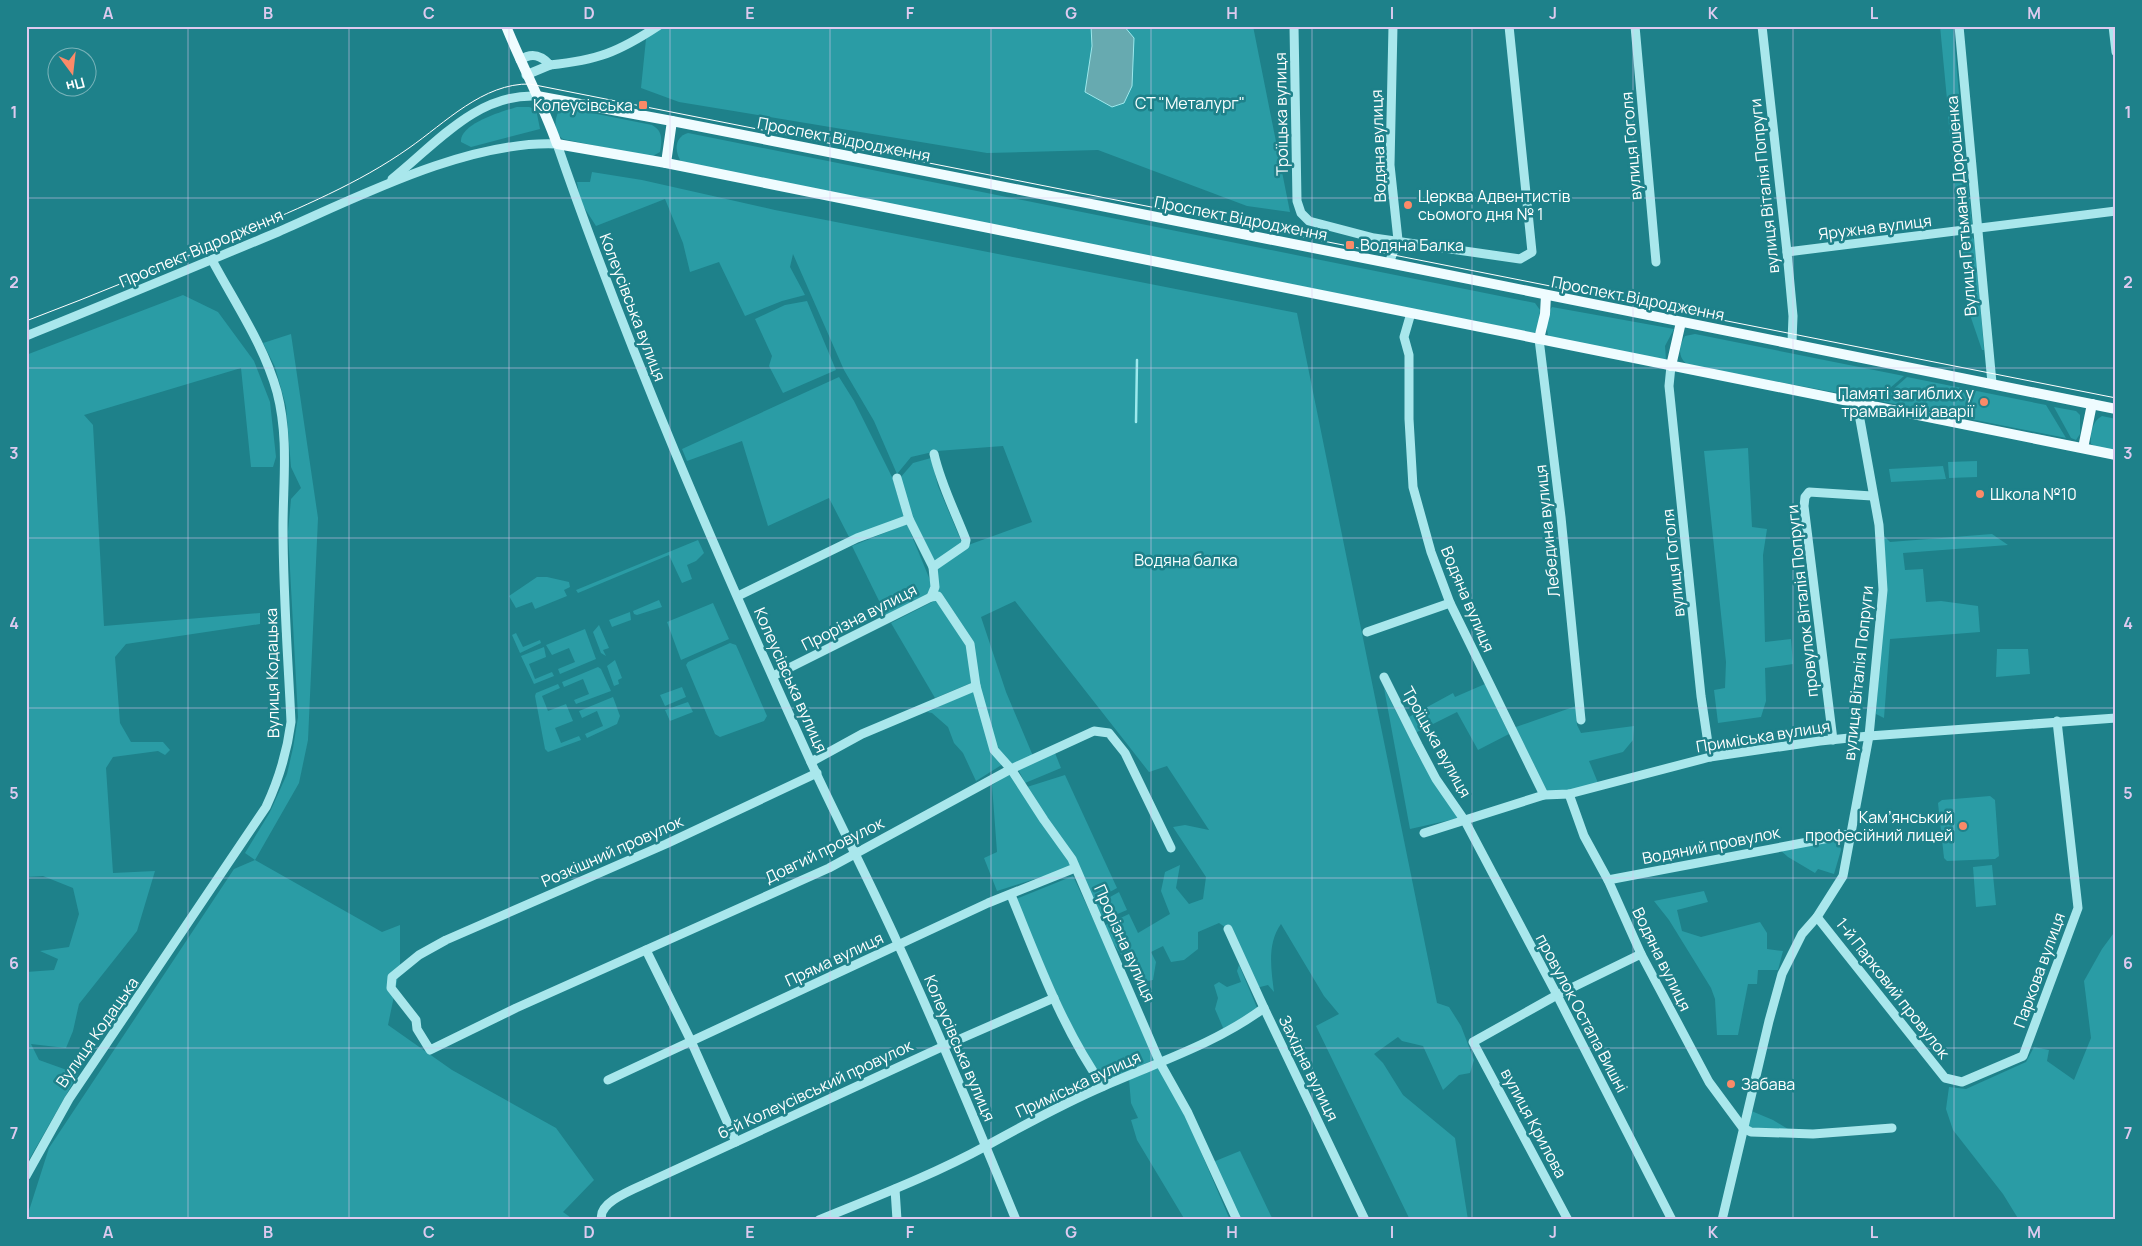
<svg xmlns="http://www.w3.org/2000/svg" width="2142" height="1246" font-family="Manrope,sans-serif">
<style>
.green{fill:#2a9ca5}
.water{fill:#67aab0;stroke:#9de9ed}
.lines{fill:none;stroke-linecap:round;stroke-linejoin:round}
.stream{stroke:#9de9ed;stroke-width:2.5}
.minor{stroke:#a9e7ec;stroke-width:9}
.major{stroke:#effcff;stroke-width:10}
.tram{stroke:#fff;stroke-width:1}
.grid{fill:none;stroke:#decaef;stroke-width:1;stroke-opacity:0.55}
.poi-dot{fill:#fb8a68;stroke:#1e818a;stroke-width:2}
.labels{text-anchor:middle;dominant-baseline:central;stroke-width:5;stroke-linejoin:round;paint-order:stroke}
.park-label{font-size:16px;fill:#f8fefe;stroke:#1e818a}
.poi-label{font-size:16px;fill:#fff;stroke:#1e818a;text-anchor:start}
.street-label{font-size:16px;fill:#fff;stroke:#1e818a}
.neatline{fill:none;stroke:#decaef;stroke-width:2}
.grid-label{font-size:16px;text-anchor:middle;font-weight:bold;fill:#decaef}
</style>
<rect width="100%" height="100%" fill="#1e818a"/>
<g class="green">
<polygon points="664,26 1253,26 1290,212 1247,206 1098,150 987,153 679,102 641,88 646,39"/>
<polygon points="1940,26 1953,26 1960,105 1959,108 1948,110"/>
<path d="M517 107H529L536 109 540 129 471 147 461 142C459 124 503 111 517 107Z"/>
<path d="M567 108 652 125C663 131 662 140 660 152L651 157 563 139C553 133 554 118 560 109Z"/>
<polygon points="1956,115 1960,117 1972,223 1968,228 1959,228 1948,116"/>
<path d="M688 133 1535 303 1540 310 1538 331 1534 333 682 163C674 152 674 137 688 133Z"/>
<path d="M592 172 642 180 775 210 1297 313 1437 1003 1449 1007 1461 1026 1474 1060 1470 1073 1459 1075 1443 1090 1423 1046 1402 1041 1398 1037 1374 1054 1383 1063 1403 1095 1455 1138 1468 1220H1410L1316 1026 1339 1014 1324 996 1281 924C1267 943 1271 969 1274 992L1268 985 1256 988 1228 929 1219 923 1198 932V949L1184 960 1171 962 1163 946 1151 952 1156 962 1153 980 1142 982C1129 965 1112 944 1103 926L1129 914 1138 933 1170 914 1161 891 1165 872 1180 865 1176 888 1189 904 1203 899 1206 877 1173 827 1185 825 1209 830 1167 766 1149 772 1015 601 981 617 1006 692 1033 756 1012 765 996 749 981 692 973 642 938 593 936 569 971 544 1032 522 1003 446 937 451 911 457 897 474 874 421 844 370 793 254 790 267 805 295 782 301 745 316 719 262 690 272 683 243 665 199 596 226 580 201 577 182H590Z"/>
<polygon points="1964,235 1971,235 1975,241 1984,350 1982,350 1968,309 1960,240 1961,236"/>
<polygon points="183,295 218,312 254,361 270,402 276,457 273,467 251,467 241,368 84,415 93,425 104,626 260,613 260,624 126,644 115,657 120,723 131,742 163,742 170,750 165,755 158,751 113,757 106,768 113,873 155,871 137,931 79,1004 73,1031 66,1048 31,1044 39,1060 78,1074 26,1165 26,972 54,970 58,959 40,951 69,947 79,914 73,888 43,876 26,877 26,355"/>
<polygon points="807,301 836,370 783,393 769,366 772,356 755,319 785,305"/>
<path d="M1552 307 1674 329 1665 346 1666 360 1553 338 1548 335C1546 326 1546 315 1552 307Z"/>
<polygon points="291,334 318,518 308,740 299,783 255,860 382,932 400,925 400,967 388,1025 452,1070 556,1128 594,1180 563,1212 574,1220 26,1220 49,1148 234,869 255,860 245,853 270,812 287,774 293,748 298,717 288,532 291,499 301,488 291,467 286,406 275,367 263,343"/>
<path d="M1695 334 1904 376 1876 400 1688 365C1678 358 1678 347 1685 336Z"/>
<polygon points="839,377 854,401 893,479 904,518 849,537 829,498 768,526 742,441 687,461 682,449"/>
<polygon points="1907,377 2046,405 2066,438 1880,401"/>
<polygon points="2054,407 2076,411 2080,415 2080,434 2076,440 2071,438"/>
<path d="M2102 416 2116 419V451L2097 447 2091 444C2090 434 2092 421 2102 416Z"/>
<polygon points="1748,448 1752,527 1767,529 1763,555 1765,642 1791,639 1793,664 1765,668 1766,701 1761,717 1718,723 1714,690 1725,688 1726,662 1704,451"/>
<polygon points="931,458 938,486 962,543 933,563 914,523 900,478 913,463"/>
<polygon points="1977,461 1977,477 1949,478 1948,462"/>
<polygon points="1943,466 1946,479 1891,482 1889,469"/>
<polygon points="907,524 932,585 927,596 886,615 852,546"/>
<polygon points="1882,534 1890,542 1992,534 2008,545 1903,553 1905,570 1923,569 1926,602 1941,601 1978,606 1980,632 1890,639 1884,718 1876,714 1885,589"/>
<polygon points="698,540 704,553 696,561 687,565 692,579 682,583 669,555 578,593 576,590"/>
<polygon points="537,577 547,577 569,582 570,587 564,590 567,596 535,609 532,602 516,608 509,596"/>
<polygon points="659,600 662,607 637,615 634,614 633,611"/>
<polygon points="936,600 967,646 971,683 935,698 891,623"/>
<polygon points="713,603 729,639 681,660 667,622"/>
<polygon points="630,612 631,620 612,627 609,620"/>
<polygon points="599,625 609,648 603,650 606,656 601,653 593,632"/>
<polygon points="585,629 596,659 560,674 558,669 575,662 569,648 552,655 546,645"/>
<polygon points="516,633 523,647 540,640 541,643 520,653 512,635"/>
<polygon points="730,643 736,645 767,716 764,721 720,737 715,734 686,665 688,662"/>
<polygon points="544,647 546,657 529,664 535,679 552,672 554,676 534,684 521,656"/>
<polygon points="1997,649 2028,649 2030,674 1996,677"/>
<polygon points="615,660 622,678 618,680 619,684 614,686 607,666"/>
<polygon points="598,667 601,669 611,691 576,704 574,700 589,694 583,679 564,687 562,682"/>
<polygon points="558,684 560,688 542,696 548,711 566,704 573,721 555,728 561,743 579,736 581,740 548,752 545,749 535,696 536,693"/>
<polygon points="1485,684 1509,734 1478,750 1457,712 1415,733 1407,718 1453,693 1455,697"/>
<polygon points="682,687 686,697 665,706 660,695"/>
<polygon points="1384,688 1419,757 1459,818 1410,829"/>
<polygon points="975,690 1003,764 976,781 963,753 954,743 948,727 932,713 927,712"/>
<polygon points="613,697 620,716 617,724 587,738 585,734 603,726 597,711 582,718 579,711"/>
<polygon points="688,702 693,712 670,721 665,710"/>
<polygon points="1576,706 1577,725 1581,733 1634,726 1633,740 1623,752 1589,761 1598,783 1569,791 1544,792 1513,728"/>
<polygon points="1055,753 1061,768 1025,783 1018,769"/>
<polygon points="1011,773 1069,859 1072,867 997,891 984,858 997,852 992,785"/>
<polygon points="1065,775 1117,888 1092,902 1027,787"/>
<polygon points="1990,796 1995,800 1999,856 1995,859 1947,861 1944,858 1938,803 1942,800"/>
<polygon points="1839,839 1841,850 1834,874 1818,869 1815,873 1788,857 1780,850"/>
<polygon points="1992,865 1996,905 1976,907 1973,867"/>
<polygon points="1073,876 1131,1000 1156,1059 1107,1080 1085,1056 1053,987 1016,899"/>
<polygon points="1704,891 1708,902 1677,910 1682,931 1701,937 1760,922 1767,933 1767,949 1783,951 1778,970 1758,970 1757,984 1748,984 1738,1035 1717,1035 1715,999 1711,988 1669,920 1654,901"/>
<polygon points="1119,892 1127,910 1101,921 1094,906"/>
<polygon points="2116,930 2116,1220 2019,1220 2003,1194 1953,1130 1946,1109 1949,1087 1966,1089 2026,1062 2034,1047 2049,1050 2047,1061 2074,1080 2091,1038 2084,981 2102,949"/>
<polygon points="1239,965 1258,1010 1224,1030 1215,1009 1218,998 1214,985 1219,982 1227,987 1241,982 1237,971"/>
<polygon points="1157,1064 1186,1117 1230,1220 1185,1220 1137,1140 1131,1120 1138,1118 1131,1103 1129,1079"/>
<polygon points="1749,1110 1773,1120 1793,1132 1745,1127"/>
<polygon points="1240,1151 1273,1220 1240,1220 1213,1162"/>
</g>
<polygon class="water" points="1091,26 1124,26 1134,38 1132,86 1124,103 1112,107 1085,92 1092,46"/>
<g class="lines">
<polyline class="stream" points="1136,422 1137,360"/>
<g class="minor">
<polyline points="1294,26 1297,201 1301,213 1309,221 1374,238 1520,259 1532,252 1509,26"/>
<polyline points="1635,26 1656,262"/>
<polyline points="1762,26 1787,252 1793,316 1792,342"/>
<polyline points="1959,26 1992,383"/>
<polyline points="2113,26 2116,52"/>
<path d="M520 60C532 52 541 55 550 65 597 60 617 53 658 26"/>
<polyline points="526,75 550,65"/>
<path d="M392 179C435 145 476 93 537 96"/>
<polyline points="1787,252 2116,211"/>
<polyline points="1389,263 1398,240 1390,165 1393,26"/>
<polyline points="1411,313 1404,337 1409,355 1409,419 1413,487 1431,552 1450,603 1544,795"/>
<path d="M26 336C111 302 194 267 278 232 358 197 468 140 557 144 629 353 718 557 809 758 838 821 870 882 898 944 940 1035 978 1127 1016 1220"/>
<polyline points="1539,339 1561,517 1581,720"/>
<polyline points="1671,366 1669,386 1701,696 1710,757"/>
<polyline points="897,478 909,519 933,567 935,587 931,597 938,596 970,644 976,686 994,750 1011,769 1044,820 1072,859 1160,1063 1188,1113 1237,1220"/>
<path d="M933 567 965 545 966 540C955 511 941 485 934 454"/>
<polyline points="738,596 857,538 909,519"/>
<polyline points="1367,632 1450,603"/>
<polyline points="773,676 931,597"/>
<polyline points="1384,677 1418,745 1436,779 1465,821 1557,995 1672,1220"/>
<polyline points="1833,740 1804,506 1805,497 1809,492 1872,496"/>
<polyline points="811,762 862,734 976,686"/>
<polyline points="817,773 666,844 446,940 419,955 392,977 391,988 416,1020 417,1029 430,1050 516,1008 829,868 1011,769 1094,731 1109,733 1125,753 1171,848"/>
<polyline points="1569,794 1584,836 1608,880 1641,954 1709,1082 1743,1128 1751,1132 1813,1134 1892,1128"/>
<polyline points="1424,833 1544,795 1569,794 1710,757 1820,741 1869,736 2116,718"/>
<polyline points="1608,880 1850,834"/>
<path d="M1011 895C1038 961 1062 1028 1103 1086"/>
<polyline points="1817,917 1945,1078 1962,1082 2023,1056 2078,908 2057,721"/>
<polyline points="1228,929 1264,1008 1365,1220"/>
<polyline points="646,950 691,1041 736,1142"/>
<polyline points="608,1080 988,903 1075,868"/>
<path d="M26 1176 69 1099 266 807C279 779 287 753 291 722 288 657 283 593 283 528 283 482 289 438 277 392 264 345 235 303 212 260"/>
<polyline points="895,1189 897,1220"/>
<path d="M602 1220C596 1202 637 1188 651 1181L944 1046 1054 998"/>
<path d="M819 1220C875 1197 933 1175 986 1146 1024 1125 1064 1103 1104 1086 1158 1062 1215 1044 1264 1008"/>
<polyline points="1568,1220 1473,1042 1557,995 1641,954"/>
<polyline points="1722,1220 1769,1021 1782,974 1802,934 1817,917 1843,876 1869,736 1883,590 1879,525 1857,403"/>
</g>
<g class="major">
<path d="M506 26C522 66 543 104 557 144L666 163 2116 455"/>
<polyline points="537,96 672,121 1389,263 2116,409"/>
<polyline points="666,163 672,121"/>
<polyline points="1539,339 1545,314 1546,295"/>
<polyline points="1671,366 1681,322"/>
<polyline points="2083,448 2092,404"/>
</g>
<path class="tram" d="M26 321C100 293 172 263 244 232 301 207 358 184 409 148 445 123 483 83 530 84L2116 398"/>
</g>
<path class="grid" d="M188 26V1220M349 26V1220M509 26V1220M670 26V1220M830 26V1220M991 26V1220M1151 26V1220M1312 26V1220M1472 26V1220M1633 26V1220M1793 26V1220M1954 26V1220M26 198H2116M26 368H2116M26 538H2116M26 708H2116M26 878H2116M26 1048H2116"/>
<g class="poi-dot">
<rect x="638" y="100" width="10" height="10" rx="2.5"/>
<circle cx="1408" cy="205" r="5"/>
<rect x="1345" y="240" width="10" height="10" rx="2.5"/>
<circle cx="1984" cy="402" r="5"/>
<circle cx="1980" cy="494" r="5"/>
<circle cx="1963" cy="826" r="5"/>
<circle cx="1731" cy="1084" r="5"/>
</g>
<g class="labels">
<g class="park-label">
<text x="1190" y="103">СТ "Металург"</text>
<text x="1186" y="560">Водяна балка</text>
</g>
<g class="poi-label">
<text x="633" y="105" text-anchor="end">Колеусівська</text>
<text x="1418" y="196">Церква Адвентистів<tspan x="1418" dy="18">сьомого дня № 1</tspan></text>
<text x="1360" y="245">Водяна Балка</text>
<text x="1974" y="393" text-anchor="end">Памяті загиблих у<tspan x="1974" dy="18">трамвайній аварії</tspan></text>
<text x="1990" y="494">Школа №10</text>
<text x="1953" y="817" text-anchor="end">Кам’янський<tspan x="1953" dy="18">професійний лицей</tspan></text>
<text x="1741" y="1084">Забава</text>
</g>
<g class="street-label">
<text transform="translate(1281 114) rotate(-91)">Троїцька вулиця</text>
<text transform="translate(844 139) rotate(11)">Проспект Відродження</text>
<text transform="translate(1378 146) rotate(-92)">Водяна вулиця</text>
<text transform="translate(1631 146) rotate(-95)">вулиця Гоголя</text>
<text transform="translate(1764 186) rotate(-96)">вулиця Віталія Попруги</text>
<text transform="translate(1961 206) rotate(-95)">Вулиця Гетьмана Дорошенка</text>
<text transform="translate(1241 218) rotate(11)">Проспект Відродження</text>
<text transform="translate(1875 227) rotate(-7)">Яружна вулиця</text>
<text transform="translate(201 248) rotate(-23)">Проспект Відродження</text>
<text transform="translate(1638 298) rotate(11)">Проспект Відродження</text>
<text transform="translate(633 307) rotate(69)">Колеусівська вулиця</text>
<text transform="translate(1547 531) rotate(-96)">Лебедина вулиця</text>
<text transform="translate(1673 563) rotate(-96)">вулиця Гоголя</text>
<text transform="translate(1468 599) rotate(67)">Водяна вулиця</text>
<text transform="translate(1802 601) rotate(-96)">провулок Віталія Попруги</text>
<text transform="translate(859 617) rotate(-27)">Прорізна вулиця</text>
<text transform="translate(272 673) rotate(-91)">Вулиця Кодацька</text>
<text transform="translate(1858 673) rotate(-84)">вулиця Віталія Попруги</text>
<text transform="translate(791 680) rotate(66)">Колеусівська вулиця</text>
<text transform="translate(1763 736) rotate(-9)">Приміська вулиця</text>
<text transform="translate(1437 742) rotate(61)">Троїцька вулиця</text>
<text transform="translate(1711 845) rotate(-11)">Водяний провулок</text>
<text transform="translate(824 850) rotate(-26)">Довгий провулок</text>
<text transform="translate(612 851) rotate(-24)">Розкішний провулок</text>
<text transform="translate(1125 943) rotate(66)">Прорізна вулиця</text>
<text transform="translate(834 959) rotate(-25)">Пряма вулиця</text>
<text transform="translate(1662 959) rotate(64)">Водяна вулиця</text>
<text transform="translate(2039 970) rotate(-70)">Паркова вулиця</text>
<text transform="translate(1893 988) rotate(52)">1-й Парковий провулок</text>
<text transform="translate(1582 1013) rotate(62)">провулок Остапа Вишні</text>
<text transform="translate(97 1032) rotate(-55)">Вулиця Кодацька</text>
<text transform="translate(960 1048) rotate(67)">Колеусівська вулиця</text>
<text transform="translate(1309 1068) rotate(64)">Західна вулиця</text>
<text transform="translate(1078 1084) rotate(-25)">Приміська вулиця</text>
<text transform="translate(815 1089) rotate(-25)">6-й Колеусівський провулок</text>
<text transform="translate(1534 1123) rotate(62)">вулиця Крилова</text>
</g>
</g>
<rect width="2142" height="1246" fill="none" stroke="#1e818a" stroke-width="55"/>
<g transform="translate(72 72) rotate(165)"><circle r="24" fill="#1e818a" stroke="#78b3b9"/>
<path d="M0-4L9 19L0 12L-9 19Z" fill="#fb8a68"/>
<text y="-8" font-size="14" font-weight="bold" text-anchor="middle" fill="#ffffff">Пн</text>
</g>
<rect x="28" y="28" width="2086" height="1190" class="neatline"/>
<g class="grid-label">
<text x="108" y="19">A</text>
<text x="268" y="19">B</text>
<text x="429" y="19">C</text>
<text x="589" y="19">D</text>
<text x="750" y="19">E</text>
<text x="910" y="19">F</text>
<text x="1071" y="19">G</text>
<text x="1232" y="19">H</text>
<text x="1392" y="19">I</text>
<text x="1553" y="19">J</text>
<text x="1713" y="19">K</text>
<text x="1874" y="19">L</text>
<text x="2034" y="19">M</text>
<text x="14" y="118">1</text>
<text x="2128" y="118">1</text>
<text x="14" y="288">2</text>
<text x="2128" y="288">2</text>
<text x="14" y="459">3</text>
<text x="2128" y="459">3</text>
<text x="14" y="629">4</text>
<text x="2128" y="629">4</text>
<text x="14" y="799">5</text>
<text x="2128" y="799">5</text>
<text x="14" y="969">6</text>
<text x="2128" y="969">6</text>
<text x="14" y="1139">7</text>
<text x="2128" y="1139">7</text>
<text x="108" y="1238">A</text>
<text x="268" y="1238">B</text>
<text x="429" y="1238">C</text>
<text x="589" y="1238">D</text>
<text x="750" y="1238">E</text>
<text x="910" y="1238">F</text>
<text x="1071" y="1238">G</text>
<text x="1232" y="1238">H</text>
<text x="1392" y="1238">I</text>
<text x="1553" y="1238">J</text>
<text x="1713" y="1238">K</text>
<text x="1874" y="1238">L</text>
<text x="2034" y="1238">M</text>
</g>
</svg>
